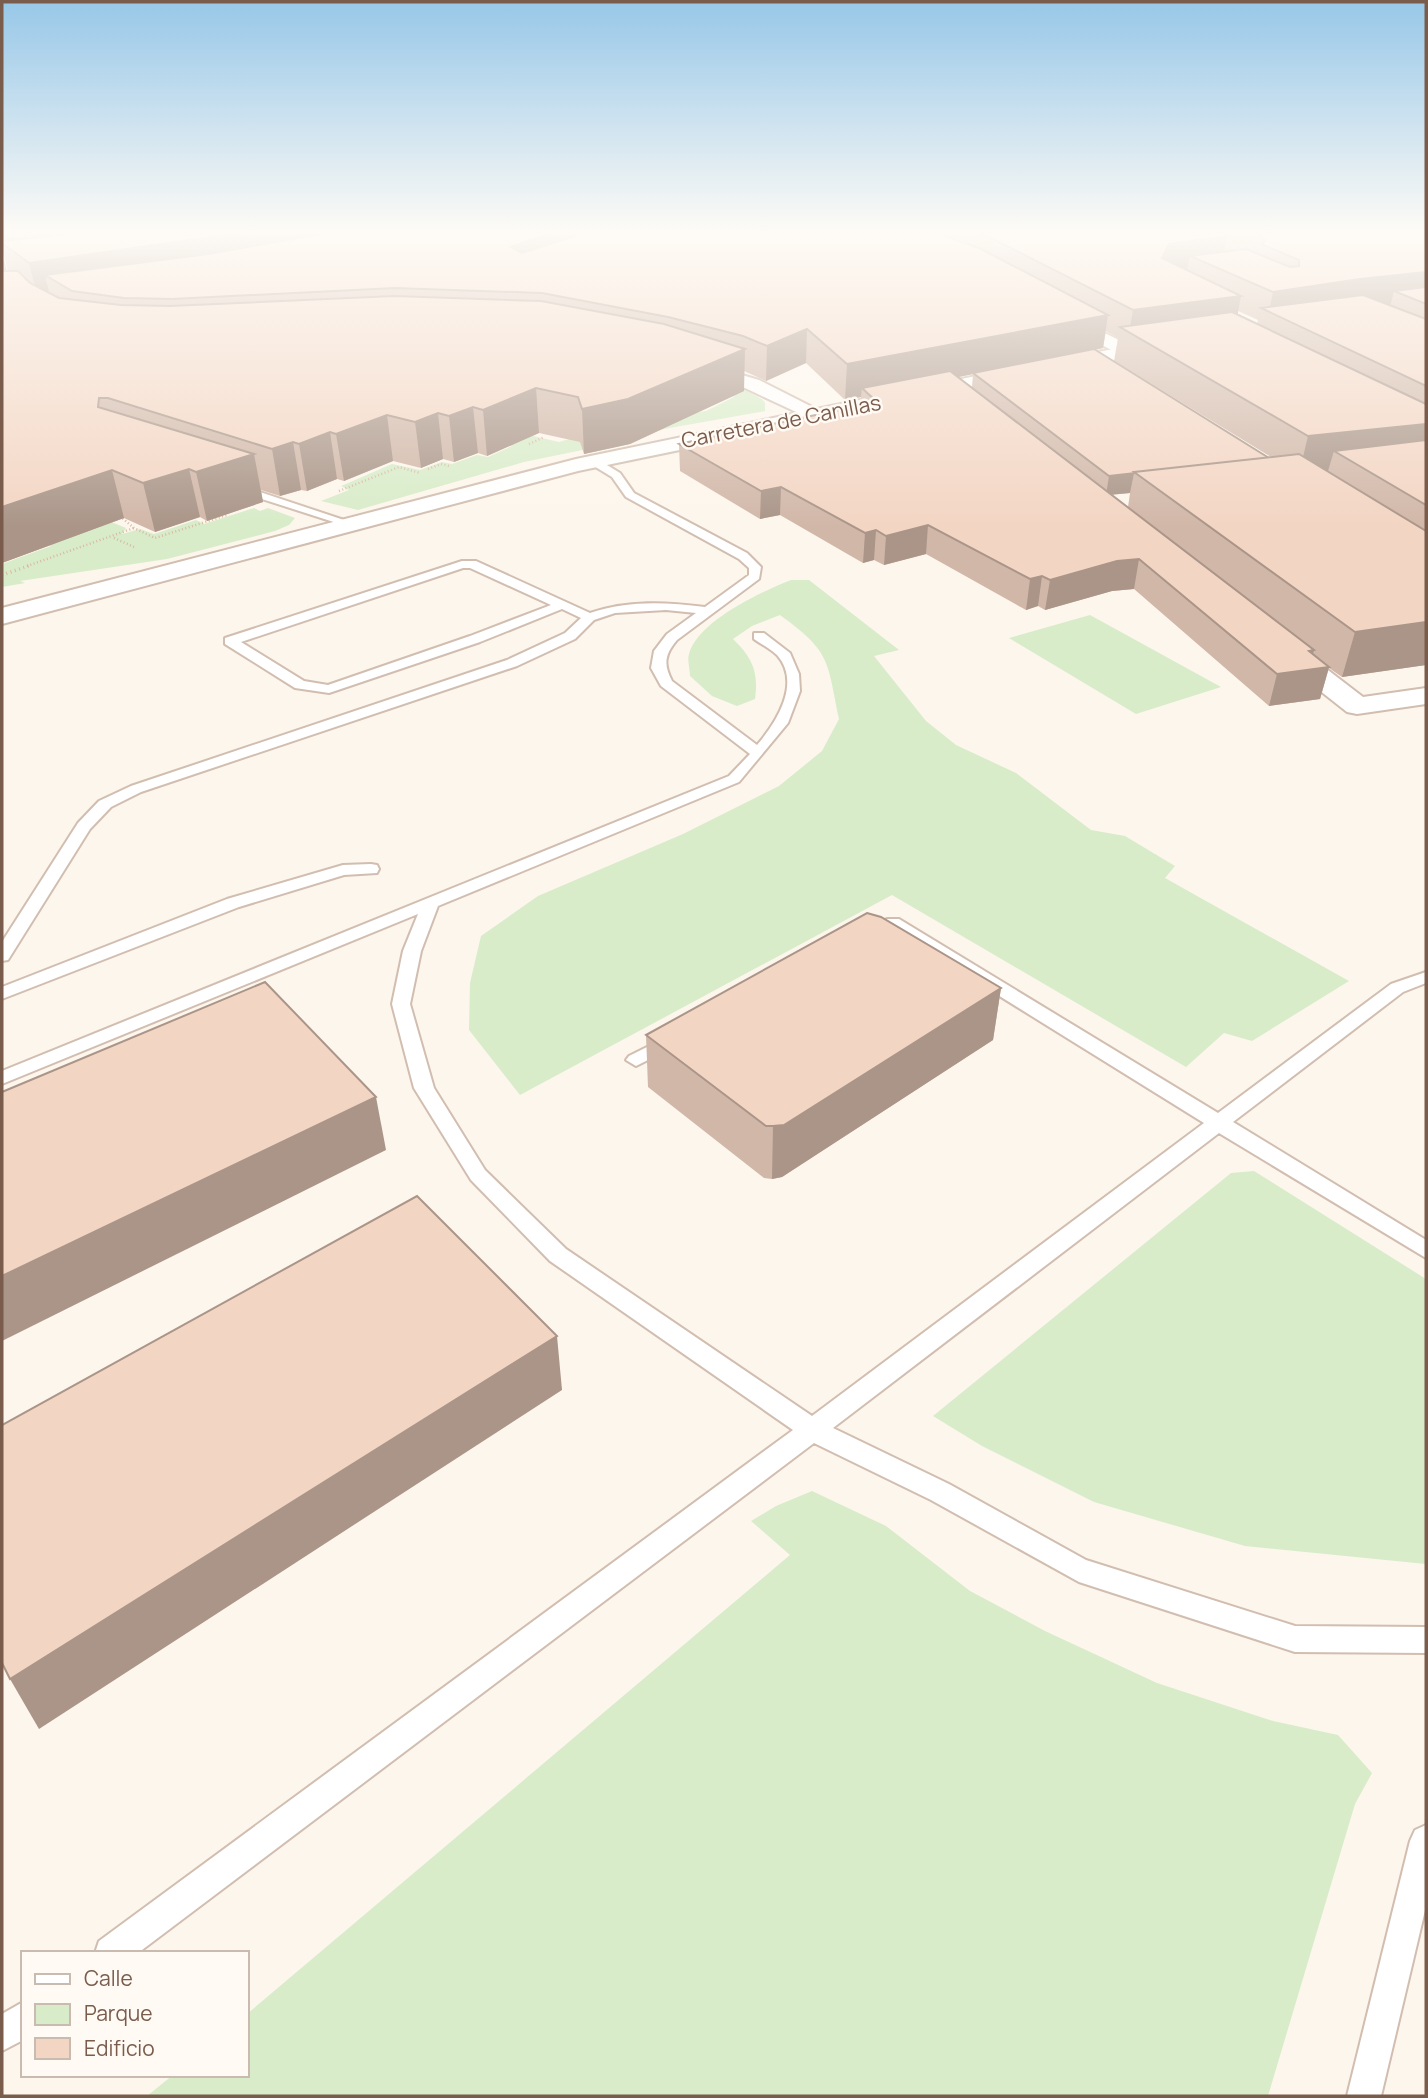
<svg xmlns="http://www.w3.org/2000/svg" width="1428" height="2098" font-family="Manrope,sans-serif">
<style>
.green{fill:#d8ecc9}
.lines{fill:none;stroke-linecap:round;stroke-linejoin:round}
.service-casing{stroke:#d1beb0;stroke-width:4}
.minor-casing{stroke:#d1beb0;stroke-width:4}
.tertiary-casing{stroke:#d1beb0;stroke-width:4}
.path-far1{stroke:#d9b8a5;stroke-width:2.5;stroke-dasharray:1 2.5;stroke-linecap:butt}
.path{stroke:#d9b8a5;stroke-width:3.5;stroke-dasharray:1 3.5;stroke-linecap:butt}
.service{fill:#fff;fill-rule:evenodd}
.minor{fill:#fff;fill-rule:evenodd}
.tertiary{fill:#fff;fill-rule:evenodd}
.wall{fill:#d1b7a8;fill-rule:evenodd}
.shaded-wall{fill:#aa9588}
.building{fill:#f3d5c3;stroke:#aa9588;stroke-width:2}
.labels{text-anchor:middle;dominant-baseline:central;stroke-width:5;stroke-linejoin:round;paint-order:stroke}
.far-street-label{font-size:21px;fill:#7a5c4d;stroke:#fffaf3}
</style>
<rect width="100%" height="100%" fill="#fdf6ec"/>
<g class="green">
<polygon points="725,379 762,399 765,403 765,411 664,429 626,441 524,462 358,510 321,501 349,490 341,486 392,464 420,470 442,462 452,464 477,455 488,457 512,446 483,438 520,433 559,442 622,424 706,411 734,397"/>
<polygon points="254,508 260,511 268,508 295,518 289,525 275,531 167,559 20,581 25,583 2,587 2,564 51,546 31,536 99,517 126,528 122,534 140,529 154,534 196,520 204,524"/>
<path d="M791 580H809L899 650 874 656 926 721 956 745 1016 773 1091 830 1125 836 1175 866 1165 878 1349 981 1252 1041 1224 1033 1186 1067 892 895 520 1095 469 1030 470 983 481 936 538 896 683 834 779 786 822 751 839 719C827 660 831 652 780 615L752 626 733 639C752 657 759 672 755 699L737 706 712 696 690 676C690 669 687 660 689 654 698 621 761 592 791 580Z"/>
<polygon points="1090,615 1221,687 1136,714 1009,638"/>
<polygon points="1254,1171 1426,1279 1426,1564 1245,1546 1094,1502 982,1446 933,1416 1231,1173"/>
<polygon points="812,1491 886,1526 970,1591 1045,1631 1157,1683 1273,1721 1338,1735 1372,1773 1355,1804 1268,2096 147,2096 173,2075 247,2075 247,2014 790,1555 751,1521 776,1506"/>
</g>
<g class="lines">
<defs>
<g id="service">
<path d="M589 459H597L620 473 634 493 747 553 761 567 759 579 677 640C665 654 663 664 672 681L757 745C776 723 802 683 777 655 771 649 761 644 754 639V633H764L790 653 799 674 800 691 788 723 739 782 438 906 421 951 410 1004 434 1088 485 1170 566 1249 812 1416 1204 1123 893 930 875 940H863L860 936 863 932 887 919H899L1218 1113 1391 984 1426 972V983L1403 992 1233 1122 1426 1240V1258L1219 1133 833 1428 949 1484 1086 1560 1295 1626 1426 1627V1653L1295 1652 1079 1582 931 1500 814 1443 138 1953H95L99 1941 793 1430 550 1261 471 1180 414 1088 392 1004 403 951 418 914 2 1084V1071L729 776 750 754 661 686 651 668 654 651 667 634 696 613 666 610 615 613 594 620 575 639 517 666 141 792 111 807 90 829 8 960 2 961V942L78 823 99 801 131 786 507 660 565 633 581 618 562 609 480 642 329 693 295 688 225 644V638L462 561H476L590 613C628 600 666 602 705 607L749 575V568L739 559 626 497 612 477 589 463ZM463 568H470L551 605 470 636 328 685 304 681 241 642Z"/>
<polygon points="234,486 242,486 353,523 343,525 234,490"/>
<polygon points="371,864 377,865 379,869 377,873 344,875 239,907 2,999 2,987 227,899 343,865"/>
<polygon points="669,1036 676,1038 679,1042 676,1046 636,1066 626,1060 629,1056"/>
<polygon points="1426,1825 1426,1906 1381,2096 1347,2096 1410,1841 1415,1830"/>
<polygon points="23,2002 23,2040 2,2051 2,2014"/>
</g>
<g id="minor">
<polygon points="1058,310 1133,347 1136,351 1133,355 1121,355 1052,319 1052,311"/>
<polygon points="694,361 759,380 826,414 823,418 809,418 745,388 688,370 685,366 688,362"/>
<polygon points="1285,642 1294,644 1363,697 1426,688 1426,704 1357,714 1347,712 1276,656 1272,650 1276,644"/>
</g>
<polygon id="tertiary" points="1168,339 1177,344 1174,348 578,471 2,624 2,608 576,459 1043,362"/>
</defs>
<use href="#service" class="service-casing"/>
<use href="#minor" class="minor-casing"/>
<use href="#tertiary" class="tertiary-casing"/>
<g class="path-far1">
<polyline points="529,444 544,437"/>
<polyline points="428,469 441,464 449,466"/>
<polyline points="339,491 399,467 420,473"/>
<polyline points="120,516 134,528 155,538 227,515"/>
<polyline points="114,538 134,547"/>
<polyline points="27,566 134,528"/>
</g>
<polyline class="path" points="2,575 31,565"/>
<use href="#service" class="service"/>
<use href="#minor" class="minor"/>
<use href="#tertiary" class="tertiary"/>
</g>
<g class="wall">
<path d="M2 233H1426V665L1342 677 1329 668 1320 699 1269 706 1134 589 1112 591 1045 610 1038 606 1026 610 926 554 884 565 874 560 863 563 780 515 760 519 680 471 679 444 861 405V397L845 400 806 363 766 381 744 371V391L630 444 584 454 580 442 539 433 487 456 478 453 454 462 443 459 421 468 393 461 344 481 337 479 307 491 301 490 280 496 261 490 263 502 207 521 200 517 155 532 124 518 2 563V259L7 271H8L2 249ZM1238 311 1258 320 1257 324 1238 315ZM1106 331 1118 338 1114 361 1271 457 1269 458 1095 350 1103 348ZM973 374 972 387 958 377ZM1130 493 1128 507 1111 495Z"/>
<polygon points="1001,988 993,1040 782,1177 772,1179 764,1178 648,1087 646,1035"/>
</g>
<g class="shaded-wall">
<polygon points="238,233 357,233 325,249 45,275 49,292 37,294 29,263"/>
<polygon points="551,233 578,233 579,253 513,277 510,247"/>
<polygon points="1227,236 1221,266 1190,256 1187,270 1162,258 1169,244"/>
<polygon points="4,260 14,298 2,278 2,261"/>
<polygon points="1426,272 1426,300 1394,291 1390,307 1269,312 1273,292 1360,279"/>
<polygon points="1241,296 1235,329 1129,333 1133,310"/>
<polygon points="1108,315 1103,348 869,395 862,388 861,397 845,400 847,364"/>
<polygon points="807,329 806,363 766,381 767,346"/>
<polygon points="745,349 744,391 630,444 584,454 582,409"/>
<polygon points="536,388 539,433 487,456 483,410"/>
<polygon points="473,407 478,453 454,462 449,416"/>
<polygon points="438,413 443,459 421,468 415,422"/>
<polygon points="387,415 393,461 344,481 336,434"/>
<polygon points="1426,424 1426,461 1334,451 1328,471 1299,474 1308,436"/>
<polygon points="330,432 337,479 307,491 299,444"/>
<polygon points="293,442 301,490 280,496 272,449"/>
<polygon points="254,454 263,502 207,521 196,472"/>
<polygon points="189,469 200,517 155,532 143,483"/>
<polygon points="112,470 124,518 2,563 2,507"/>
<polygon points="1134,473 1130,493 1106,495 1109,476"/>
<polygon points="781,487 780,515 760,519 761,491"/>
<polygon points="928,525 926,554 884,565 886,536"/>
<polygon points="876,530 874,560 863,563 865,533"/>
<polygon points="1139,559 1134,589 1112,591 1045,610 1050,580 1117,561"/>
<polygon points="1042,576 1038,606 1026,610 1030,579"/>
<polygon points="1426,622 1426,665 1342,677 1355,632"/>
<polygon points="1314,650 1309,669 1329,667 1320,699 1269,706 1277,674 1309,651"/>
<polygon points="1001,988 993,1040 782,1177 772,1179 773,1126"/>
<polygon points="376,1097 386,1150 2,1341 2,1276"/>
<polygon points="557,1336 562,1390 39,1729 10,1679"/>
</g>
<g class="building">
<polygon points="63,233 238,233 29,263 2,243 2,241 67,234"/>
<polygon points="327,233 551,233 510,247 522,253 584,233 937,233 979,248 1108,315 847,364 807,329 767,346 743,336 668,317 542,293 395,288 172,299 124,298 72,291 45,275 208,254"/>
<polygon points="977,233 1220,233 1227,236 1169,244 1162,258 1241,296 1133,310 991,238"/>
<polygon points="1255,233 1426,233 1426,272 1360,279 1273,292 1190,256 1246,249 1290,267 1299,266 1299,260 1261,244 1265,241 1260,235"/>
<polygon points="2,271 18,271 30,283 59,298 121,305 170,306 394,296 541,301 664,324 745,349 628,399 582,409 578,397 536,388 483,410 473,407 449,416 438,413 415,422 387,415 336,434 330,432 299,444 293,442 272,449 108,398 99,398 98,407 254,454 196,472 189,469 143,483 112,470 2,507"/>
<polygon points="1426,287 1426,304 1394,291"/>
<polygon points="1363,295 1426,319 1426,386 1261,308"/>
<polygon points="1232,312 1426,404 1426,424 1308,436 1120,327"/>
<polygon points="1094,349 1269,458 1109,476 973,373"/>
<polygon points="950,371 1314,650 1309,651 1329,667 1277,674 1139,559 1117,561 1050,580 1042,576 1030,579 928,525 886,536 876,530 865,533 781,487 761,491 679,444 877,402 862,388"/>
<polygon points="1426,440 1426,505 1334,451"/>
<polygon points="1299,454 1426,531 1426,622 1355,632 1134,472"/>
<polygon points="867,913 881,917 1001,988 784,1125 773,1126 766,1126 646,1035"/>
<polygon points="265,982 376,1097 2,1276 2,1092"/>
<polygon points="417,1196 557,1336 10,1679 2,1663 2,1425"/>
</g>
<linearGradient id="sky" x2="0" y2="1"><stop stop-color="#97c7e8"/><stop offset="0.44" stop-color="#fefbf6"/><stop offset="1" stop-color="#fefbf6" stop-opacity="0"/></linearGradient>
<rect width="1428" height="527" fill="url(#sky)"/>
<g class="labels">
<g class="far-street-label">
<text transform="translate(781 421) rotate(-11)">Carretera de Canillas</text>
</g>
</g>
<rect width="1428" height="2098" fill="none" stroke="#7a5c4d" stroke-width="7"/>
<rect x="21" y="1951" width="228" height="126" fill="#fffaf3" stroke="#cabbb1" stroke-width="2"/>
<rect x="35" y="1974" width="35" height="10" fill="#ffffff" stroke="#cabbb1" stroke-width="2"/>
<text x="84" y="1986" font-size="21" fill="#7a5c4d">Calle</text>
<rect x="35" y="2004" width="35" height="21" fill="#d8ecc9" stroke="#cabbb1" stroke-width="2"/>
<text x="84" y="2021" font-size="21" fill="#7a5c4d">Parque</text>
<rect x="35" y="2038" width="35" height="21" fill="#f3d5c3" stroke="#cabbb1" stroke-width="2"/>
<text x="84" y="2056" font-size="21" fill="#7a5c4d">Edificio</text>
</svg>
